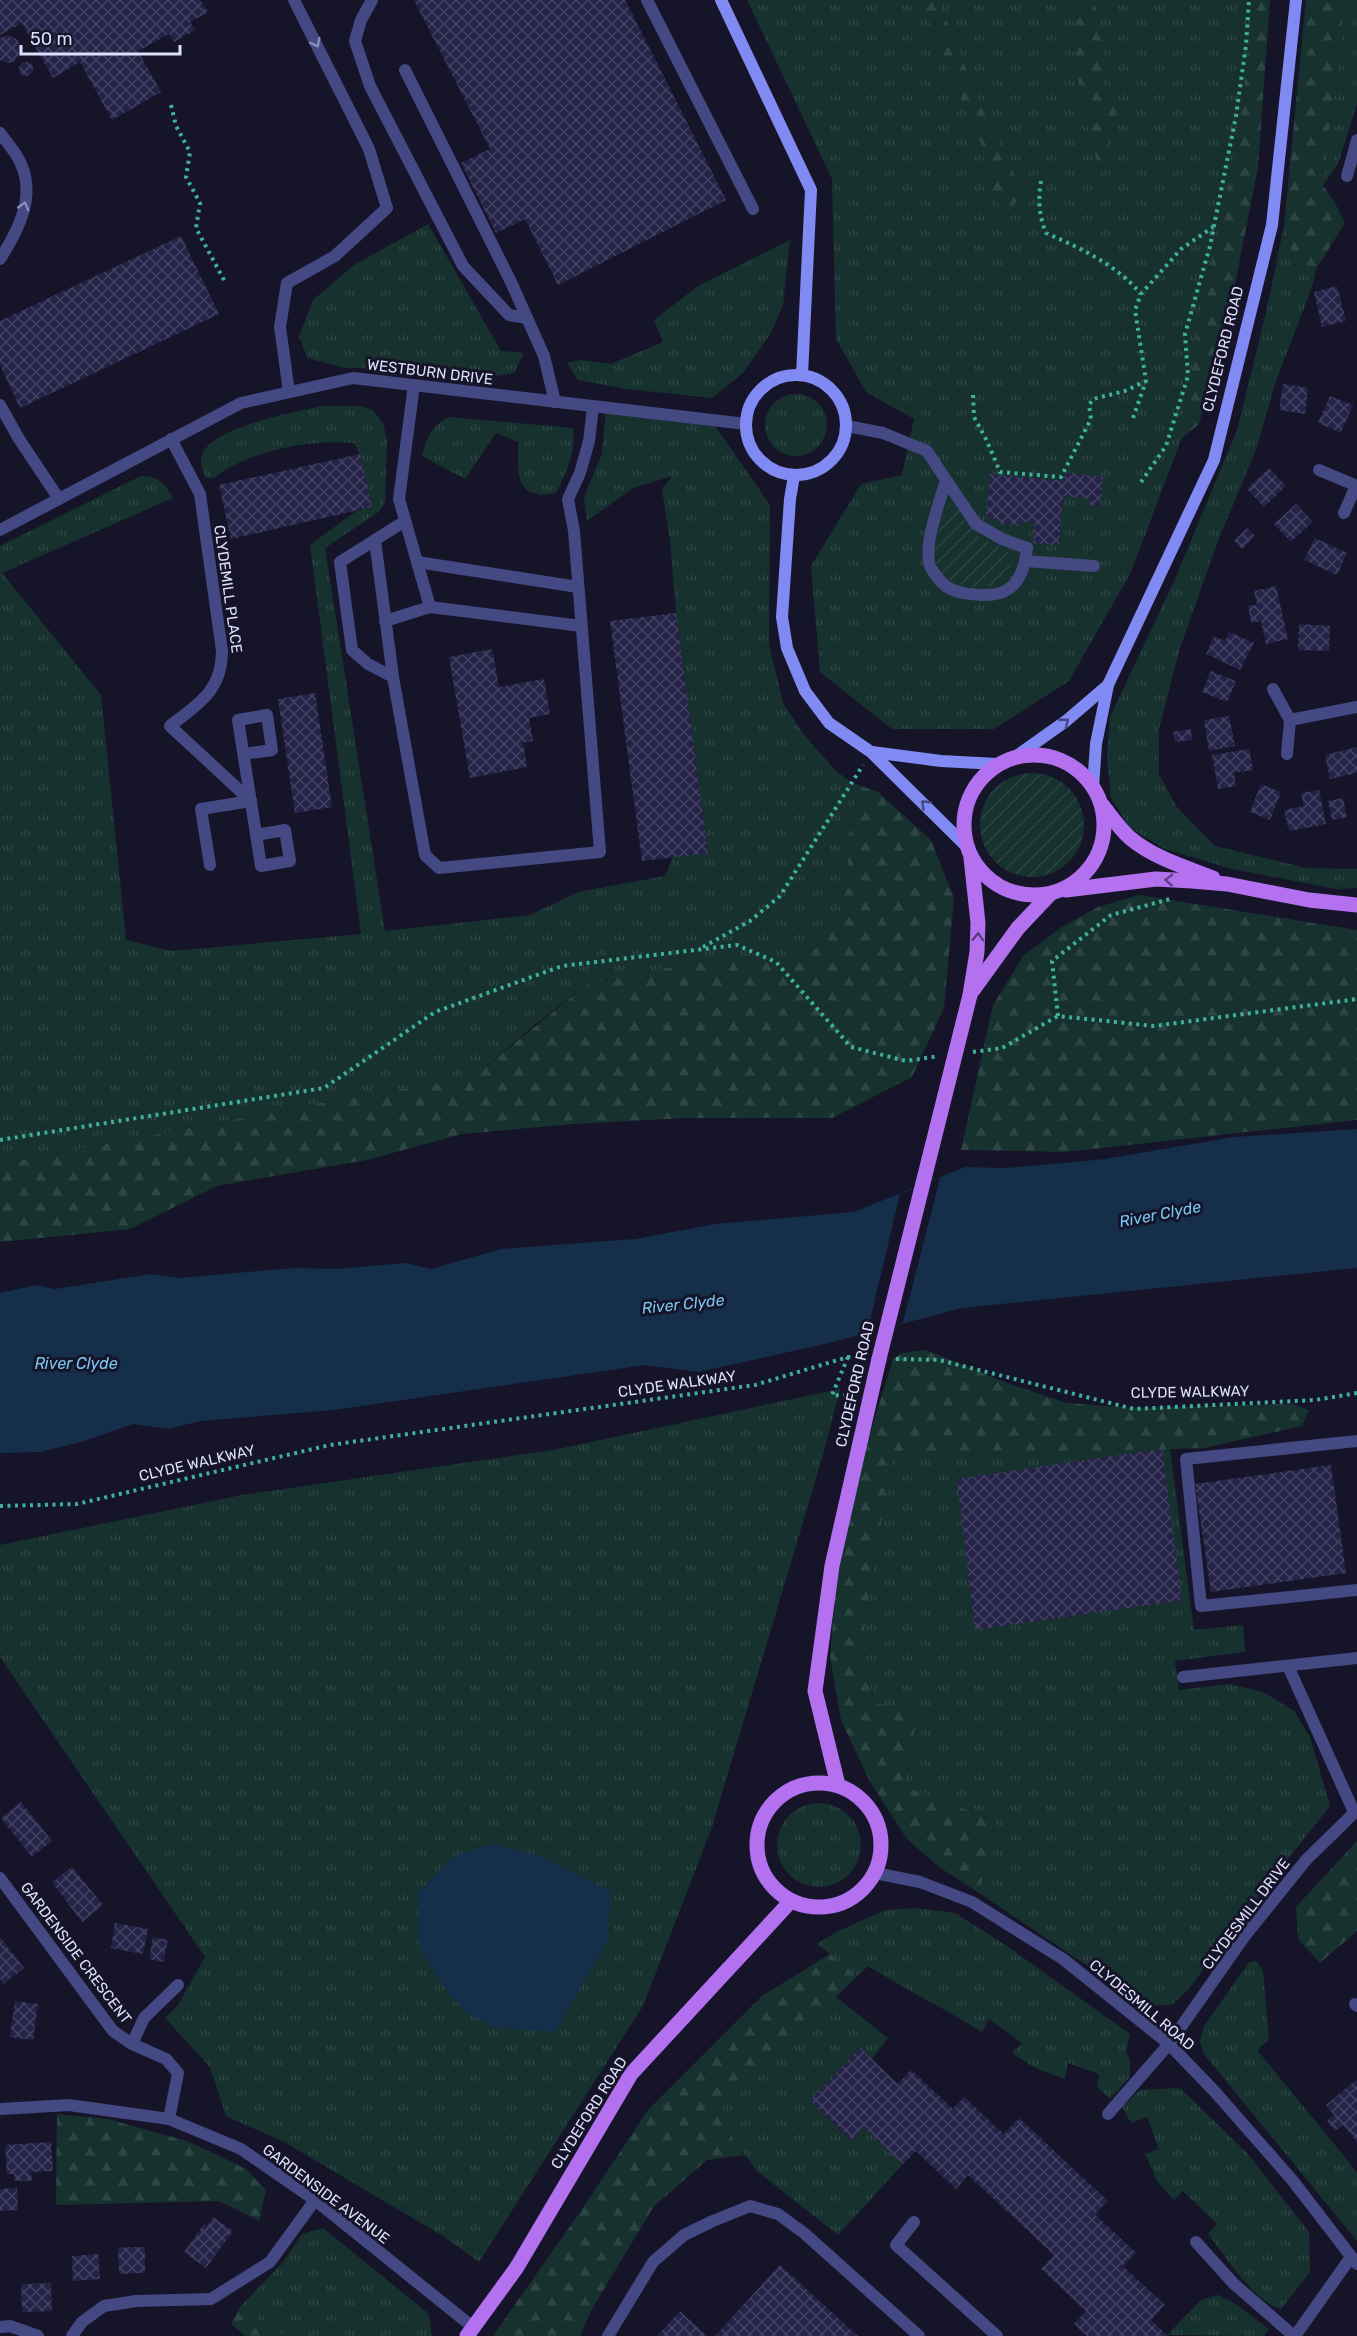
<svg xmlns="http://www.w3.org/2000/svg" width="1357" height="2336" font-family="Rubik,sans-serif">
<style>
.grass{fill:url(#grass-tufts)}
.forest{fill:url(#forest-firs)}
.garden{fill:url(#garden-furrows)}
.water{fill:#152f4b}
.pier{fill:#151429}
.building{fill:url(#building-cross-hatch)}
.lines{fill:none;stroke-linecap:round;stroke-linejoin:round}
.path{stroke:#3eb19d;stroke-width:4;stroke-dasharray:3 4.5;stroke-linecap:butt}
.lane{stroke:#444883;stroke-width:12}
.street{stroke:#444883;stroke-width:12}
.secondary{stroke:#808af2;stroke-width:12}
.primary{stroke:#b371f0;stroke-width:15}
.primary-bridge{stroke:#b371f0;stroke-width:15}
.oneway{stroke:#8a8cb9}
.oneway2{stroke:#454983}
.oneway3{stroke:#5c3e83}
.labels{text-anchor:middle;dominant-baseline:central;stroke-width:6;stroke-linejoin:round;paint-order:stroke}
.street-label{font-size:15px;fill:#dfdffc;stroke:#151429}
.water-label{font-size:16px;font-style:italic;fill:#78c6f1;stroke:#151429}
</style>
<defs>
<pattern id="grass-tufts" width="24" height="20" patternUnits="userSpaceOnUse" patternTransform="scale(1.5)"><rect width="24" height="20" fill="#17322e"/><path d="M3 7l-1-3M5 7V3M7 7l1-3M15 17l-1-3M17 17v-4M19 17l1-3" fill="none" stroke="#2d4643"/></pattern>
<pattern id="forest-firs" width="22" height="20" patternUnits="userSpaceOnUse" patternTransform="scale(1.5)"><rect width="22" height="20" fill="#17322e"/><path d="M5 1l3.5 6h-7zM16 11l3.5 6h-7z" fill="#2d4643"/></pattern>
<pattern id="garden-furrows" width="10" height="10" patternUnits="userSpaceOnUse" patternTransform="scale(1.5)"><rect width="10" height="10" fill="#17322e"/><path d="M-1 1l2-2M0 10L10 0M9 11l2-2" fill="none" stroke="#2d4643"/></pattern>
<pattern id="building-cross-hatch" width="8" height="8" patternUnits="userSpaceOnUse" patternTransform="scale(1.5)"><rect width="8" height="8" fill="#252248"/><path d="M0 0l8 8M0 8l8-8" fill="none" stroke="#444263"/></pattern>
</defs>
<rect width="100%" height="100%" fill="#151429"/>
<g class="grass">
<polygon points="747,0 1261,0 1238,217 1192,411 1131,572 1069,681 994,729 892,729 820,672 811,566 861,484 902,475 914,419 866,392 836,339 832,179"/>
<polygon points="1345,0 1357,0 1357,104 1338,164 1323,185"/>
<polygon points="428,224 501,351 524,353 514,373 477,379 419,369 345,368 307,358 299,336 313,300 354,265"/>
<polygon points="1284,225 1297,271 1316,269 1312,287 1276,381 1256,450 1218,541 1180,648 1159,729 1159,774 1176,806 1215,846 1306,868 1357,869 1357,888 1336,889 1232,869 1165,849 1130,828 1111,798 1107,757 1110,717 1175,579 1237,430 1268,304"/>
<polygon points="790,240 783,305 771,333 743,373 712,398 627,389 578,380 567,363 581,360 611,364 663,342 654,320 698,286"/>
<circle cx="796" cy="425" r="31"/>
<path d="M322 406H360L373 410 383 423 387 441 385 501 380 511 325 548 385 931 530 915 578 892 665 876 673 857 708 852 676 613 670 541 662 489 672 476 633 488 587 521 584 497 602 454 606 408 711 420 770 505 769 644 783 703 804 735 836 771 852 783 855 807 841 916 820 947 802 958 709 959 586 985 538 1022 473 1077 332 1101 0 1164V546L141 476C159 477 165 483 173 498L2 573 101 695 126 940 172 951 361 934 310 545 356 511 372 507 360 454 354 443C309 439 251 450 214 478H206C203 470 199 464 202 455 211 427 295 412 322 406Z"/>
<path d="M449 417 573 428C576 452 567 472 556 493 514 501 518 473 518 442L496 433 465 479 422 456C427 438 432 425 449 417Z"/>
<polygon points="840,1389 823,1455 712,1827 643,2006 479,2262 443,2236 286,2143 226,2116 210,2067 165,2018 178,2005 205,1957 0,1657 0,1545 242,1495 553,1450"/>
<polygon points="1170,1449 1194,1630 1243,1625 1245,1652 1175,1661 1179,1690 1229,1684 1263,1692 1294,1711 1310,1737 1330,1806 1246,1912 1188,1990 1172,2005 1148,2006 1134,2001 1086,1965 979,1893 996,1821 904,1786 919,1708 878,1704 859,1662 892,1457"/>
<circle cx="819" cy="1845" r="42"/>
<path d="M916 1908 955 1913 1007 1946 1130 2034 1126 2051 1130 2060V2077L1110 2099 1097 2087 1099 2074 1068 2063 1065 2079 1037 2069 1012 2053 1022 2043 989 2019 982 2032C944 2008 905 1989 868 1966L858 1976 817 1944 836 1932 886 1910Z"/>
<polygon points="1256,1961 1263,1970 1269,2040 1257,2050 1357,2172 1357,2241 1203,2053 1200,2041 1204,2026 1249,1962"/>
<polygon points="835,1996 888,2038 872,2059 860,2048 811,2102 851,2140 863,2127 903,2164 838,2235 757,2171 713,2113"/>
<path d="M1180 2088 1247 2153 1309 2232 1310 2272 1281 2309C1252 2300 1227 2258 1208 2234L1217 2224 1183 2191 1174 2200 1157 2181 1145 2154 1159 2149 1147 2117 1131 2123 1122 2107 1140 2090Z"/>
<polygon points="323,2228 429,2314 432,2336 284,2336 240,2307 283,2262 302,2234"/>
<polygon points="1218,2295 1234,2303 1269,2329 1264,2336 1167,2335 1201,2300"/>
</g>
<g class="forest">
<polygon points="921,0 938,0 982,108 1022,191 1010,212 994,200 983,148 940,51"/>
<path d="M1072 0H1094L1103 45 1104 84 1119 106 1099 168C1090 136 1080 103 1077 69 1075 46 1076 23 1072 0Z"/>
<polygon points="1253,0 1270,0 1258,167 1231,305 1199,424 1181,439 1205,290 1239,140"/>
<polygon points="1306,0 1345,0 1323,185 1335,203 1345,223 1316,269 1297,271 1284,225"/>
<polygon points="852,783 878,792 931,840 954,898 944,1008 912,1077 832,1118 686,1118 573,1124 462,1134 367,1160 217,1186 130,1229 0,1242 0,1164 332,1101 473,1077 586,985 709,959 802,957 820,946 841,916 855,807"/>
<polygon points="1139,895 1357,930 1357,1120 1065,1152 961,1150 993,1005 1023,956 1062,927 1098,907"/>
<polygon points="926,1350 1007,1383 1067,1403 1134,1408 1293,1404 1309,1410 1302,1426 1204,1448 892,1457 859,1662 878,1704 919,1707 904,1786 996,1821 979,1893 939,1867 906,1838 869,1780 841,1720 830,1656 836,1586 863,1456 893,1359 902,1353"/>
<polygon points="1357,1841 1357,1931 1320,1963 1298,1939 1296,1907"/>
<polygon points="830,1954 858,1976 714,2112 744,2155 707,2160 654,2206 592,2309 580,2336 493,2336 580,2212 648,2110 762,1996"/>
<polygon points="57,2114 108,2119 190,2142 246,2169 266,2190 259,2221 219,2201 56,2205"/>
<polygon points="240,2307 284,2336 245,2336 231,2324"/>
</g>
<g class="garden">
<path d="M953 504C962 511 965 522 973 530 982 541 993 544 1006 549L1012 562C1010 567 1008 575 1003 579 983 595 945 589 936 562 930 545 942 522 947 507Z"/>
<circle cx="1032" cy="825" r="52"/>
</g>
<g class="water">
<polygon points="1357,1129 1357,1268 962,1308 833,1342 699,1372 645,1365 334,1410 200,1421 169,1429 133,1424 81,1442 40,1452 0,1453 0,1293 36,1285 55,1289 151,1274 179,1278 295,1268 338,1269 405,1263 431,1269 501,1249 635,1239 715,1224 854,1212 965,1167 1005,1168 1055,1164 1105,1159 1234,1137"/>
<polygon points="490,1844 544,1857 611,1892 607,1942 555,2032 495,2028 464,2011 442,1984 418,1944 418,1893 453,1857"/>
</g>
<polygon class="pier" points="940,1178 903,1323 867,1333 900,1194"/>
<g class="building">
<polygon points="0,0 200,0 208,12 190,22 195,30 174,42 169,34 138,51 161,92 112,120 80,62 53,78 22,23 0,35"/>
<polygon points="414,0 625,0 726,200 558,285 525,219 496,233 461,163 490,149"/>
<polygon points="7,35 18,40 21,51 15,61 9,63 0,60 0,38"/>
<circle cx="26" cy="69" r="7"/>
<polygon points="181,236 219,314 20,408 0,365 0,321"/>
<polygon points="1337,286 1346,321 1322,327 1314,292"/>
<polygon points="1283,384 1308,388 1305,414 1279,410"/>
<polygon points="1330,396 1353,405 1341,433 1318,423"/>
<polygon points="360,454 372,507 231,539 219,485"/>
<polygon points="1269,468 1286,486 1264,507 1247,489"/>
<polygon points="1065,473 1103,477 1100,506 1090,505 1090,499 1063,496 1059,545 1033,543 1035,523 1021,521 1021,526 998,523 999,519 986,518 990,474 1064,481"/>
<polygon points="1296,504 1313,522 1291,542 1274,524"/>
<polygon points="1247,528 1255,536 1242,549 1234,541"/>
<polygon points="1315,538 1347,553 1337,575 1304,560"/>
<polygon points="1276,586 1288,639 1266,644 1261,621 1251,623 1248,606 1257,605 1254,591"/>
<polygon points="676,613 708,853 642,861 610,621"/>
<polygon points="1299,624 1330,626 1329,651 1298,650"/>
<polygon points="1229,632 1254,643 1240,670 1206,654 1214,636 1225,641"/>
<polygon points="492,649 499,687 544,679 550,714 529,718 533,741 523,743 527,767 470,778 449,657"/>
<polygon points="1211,671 1236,681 1227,702 1202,692"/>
<polygon points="315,693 332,807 295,813 278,699"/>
<polygon points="1229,716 1235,746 1209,751 1204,720"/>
<polygon points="1191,729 1192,740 1175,742 1173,732"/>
<polygon points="1357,747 1357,773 1330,779 1325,755"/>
<polygon points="1249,749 1253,770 1234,773 1236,786 1218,789 1212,755"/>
<polygon points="1261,784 1281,792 1270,820 1250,812"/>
<polygon points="1319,790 1326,824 1289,831 1284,810 1304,806 1301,793"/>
<polygon points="1343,798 1347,817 1332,820 1328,801"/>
<polygon points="1162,1449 1182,1600 975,1630 957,1479"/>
<polygon points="1331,1465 1346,1573 1211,1592 1195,1484"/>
<polygon points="21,1802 52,1841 32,1857 1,1818"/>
<polygon points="72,1867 103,1905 82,1922 52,1882"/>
<polygon points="115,1923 148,1929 143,1954 111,1948"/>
<polygon points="0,1937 24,1968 4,1984 0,1979"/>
<polygon points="153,1937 168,1940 163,1962 149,1959"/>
<polygon points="15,2001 38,2004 33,2040 10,2037"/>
<polygon points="860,2048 898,2084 911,2070 953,2109 964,2097 1004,2134 1019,2118 1108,2201 1095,2214 1136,2253 1123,2266 1165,2305 1151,2320 1168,2336 1087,2336 1074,2324 1086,2311 1041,2269 1054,2255 968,2175 956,2189 916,2151 903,2164 863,2127 852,2140 810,2101"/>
<polygon points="1357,2079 1357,2142 1343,2125 1335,2131 1327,2121 1334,2115 1326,2105"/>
<polygon points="51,2142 53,2171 31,2172 32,2181 15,2181 14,2174 7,2174 5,2145"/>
<polygon points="17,2188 18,2210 0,2211 0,2189"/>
<polygon points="213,2217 233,2231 206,2268 184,2252 204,2224 207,2226"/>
<polygon points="132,2247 145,2247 145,2273 119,2274 118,2248"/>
<polygon points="98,2254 100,2279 73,2281 72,2256"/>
<polygon points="780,2265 858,2336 715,2336"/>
<polygon points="51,2283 52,2311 22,2312 21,2284"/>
<polygon points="680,2311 707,2336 657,2336"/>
</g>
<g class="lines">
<g class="path">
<polyline points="171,105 176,126 190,152 186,177 200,203 196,228 225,282"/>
<path d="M1041 181C1038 199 1039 216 1046 233 1080 248 1117 265 1141 294"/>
<polyline points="973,395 974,417 987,441 1000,472 1061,477 1091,419 1089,405 1093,399 1125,391 1146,381"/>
<polyline points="1133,418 1146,381 1135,310 1141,294 1181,249 1213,227"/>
<polyline points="1141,482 1166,446 1188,376 1185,334 1210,246 1236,116 1246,45 1249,0"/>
<polyline points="703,947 750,921 780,896 863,765"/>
<polyline points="1058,1016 1052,961 1111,915 1170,899"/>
<polyline points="973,1052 1002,1048 1058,1016 1154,1026 1357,999"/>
<polyline points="0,1140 324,1088 435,1012 562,966 737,945 776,962 851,1047 906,1061 939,1056"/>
<polyline points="848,1357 832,1395 854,1396"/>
<polyline points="896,1359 939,1360 1134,1409 1315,1400 1357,1393"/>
<polyline points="0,1506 77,1504 330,1445 755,1385 848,1357 862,1357"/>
</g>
<g class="lane">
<polyline points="372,0 361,20 355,41 370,86 463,266 509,315 527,318"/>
<polyline points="647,0 753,209"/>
<polyline points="405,70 511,282 544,356 555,402"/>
<path d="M0 133C7 143 17 153 21 164 36 197 18 231 0 259"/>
<polyline points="414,385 399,499 430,607 581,626"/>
<polyline points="289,392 280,327 287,283 335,256 387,208 369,149 294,0"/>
<polyline points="0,405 19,439 59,499"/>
<path d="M171 439 200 494 222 651C222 691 198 704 170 726L251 801"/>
<path d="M946 480 976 524 1002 539 1027 548C1025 565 1021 583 1005 591 992 598 959 595 947 587 942 584 932 571 930 566 923 545 940 501 946 480Z"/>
<polyline points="375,540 393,677 425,855 439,868 600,852 574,531 568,499 580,473 589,441 593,407"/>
<polyline points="1025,561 1094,566"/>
<polyline points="417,562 578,587"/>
<polyline points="385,621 430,607"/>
<polyline points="393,677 368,664 352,650 340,562 405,521"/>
<path d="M244 754 272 750 267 715 238 720C246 768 253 817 261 866L290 861 285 830 256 835"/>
<polyline points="210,865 201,809 251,801"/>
<polyline points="1357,1441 1186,1459 1201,1606 1357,1590"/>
<polyline points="1288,1666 1354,1812"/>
<polyline points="1183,1677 1357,1658"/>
<polyline points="1355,2004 1357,2006"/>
<polyline points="1108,2114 1169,2044"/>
<polyline points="914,2222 896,2245 997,2336"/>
<polyline points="1196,2242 1234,2284 1294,2336"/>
<polyline points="608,2336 653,2262 684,2235 713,2221 750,2206 778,2214 804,2233 919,2336"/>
</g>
<g class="street">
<polyline points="1347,176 1357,140"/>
<polyline points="847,426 883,433 927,451 946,480"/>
<polyline points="1319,470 1357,486"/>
<polyline points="1344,513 1356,486"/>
<polyline points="0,530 241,403 353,378 746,424"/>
<polyline points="1273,689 1290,720 1287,754"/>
<polyline points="1290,720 1357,707"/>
<polyline points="875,1873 920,1882 972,1902 1063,1959 1169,2044 1216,2093 1293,2181 1357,2264"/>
<polyline points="0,1878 113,2031 132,2044 166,2059 178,2073 169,2119"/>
<polyline points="132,2044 144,2018 178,1985"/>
<polyline points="1169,2044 1244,1937 1306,1860 1357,1810"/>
<polyline points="0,2109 69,2105 169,2119 241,2149 315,2200 474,2328"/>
<polyline points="0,2327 10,2326 38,2336"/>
<polyline points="72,2336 82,2322 104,2306 136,2301 211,2299 270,2262 315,2200"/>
<polyline points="1295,2336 1351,2257"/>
</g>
<g class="secondary">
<polyline points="721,0 811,190 802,375"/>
<circle cx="796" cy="425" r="50"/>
<polyline points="794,476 790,499 782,617 787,648 805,691 829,723 871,752 966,846"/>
<polyline points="872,752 941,761 997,764"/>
<polyline points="1018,755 1066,721 1108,685"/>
<polyline points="1093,787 1096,744 1108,685 1214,460 1272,225 1296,0"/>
</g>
<g class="primary">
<circle cx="1034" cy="825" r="70"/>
<path d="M1103 806C1111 816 1120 829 1130 838 1154 858 1185 867 1213 878"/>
<polyline points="1066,890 1156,879 1192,881 1227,884 1309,900 1357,905"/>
<polyline points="973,990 1018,928 1051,893"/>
<polyline points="970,995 977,952 978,923 971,858"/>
<circle cx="819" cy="1845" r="62"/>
<polyline points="838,1785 815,1691 832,1566 879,1359"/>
<polyline points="467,2336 517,2267 631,2074 791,1901"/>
</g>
<polyline class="primary-bridge" points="879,1359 970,995"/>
</g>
<defs><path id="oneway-chevron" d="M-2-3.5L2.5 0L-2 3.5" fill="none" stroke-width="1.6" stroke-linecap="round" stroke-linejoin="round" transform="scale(1.5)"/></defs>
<g class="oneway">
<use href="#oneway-chevron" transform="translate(316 43) rotate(63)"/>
<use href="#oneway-chevron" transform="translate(24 206) rotate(-75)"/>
</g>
<g class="oneway2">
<use href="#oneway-chevron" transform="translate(1065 722) rotate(-39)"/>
<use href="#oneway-chevron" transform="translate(925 804) rotate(-136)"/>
</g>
<g class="oneway3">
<use href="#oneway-chevron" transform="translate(1169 880) rotate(-178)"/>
<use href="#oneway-chevron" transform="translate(978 937) rotate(-88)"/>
</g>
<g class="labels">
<g class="street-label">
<text transform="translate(1223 349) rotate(-76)">CLYDEFORD ROAD</text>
<text transform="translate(430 372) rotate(7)">WESTBURN DRIVE</text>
<text transform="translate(228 589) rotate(82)">CLYDEMILL PLACE</text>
<text transform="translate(677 1384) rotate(-8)">CLYDE WALKWAY</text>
<text transform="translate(855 1384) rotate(-77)">CLYDEFORD ROAD</text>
<text transform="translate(1190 1392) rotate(-1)">CLYDE WALKWAY</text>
<text transform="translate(197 1463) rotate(-13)">CLYDE WALKWAY</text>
<text transform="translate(1246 1914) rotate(-53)">CLYDESMILL DRIVE</text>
<text transform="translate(76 1953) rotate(53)">GARDENSIDE CRESCENT</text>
<text transform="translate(1142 2005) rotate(40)">CLYDESMILL ROAD</text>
<text transform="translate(589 2113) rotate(-58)">CLYDEFORD ROAD</text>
<text transform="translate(326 2194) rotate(37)">GARDENSIDE AVENUE</text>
</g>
<g class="water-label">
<text transform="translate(1160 1214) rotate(-11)">River Clyde</text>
<text transform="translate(683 1304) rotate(-6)">River Clyde</text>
<text x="76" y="1363">River Clyde</text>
</g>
</g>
<path d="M21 45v9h159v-9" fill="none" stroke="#dfdffc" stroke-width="3"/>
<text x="30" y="45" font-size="18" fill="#dfdffc" stroke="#151429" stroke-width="4.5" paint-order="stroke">50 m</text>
</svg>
